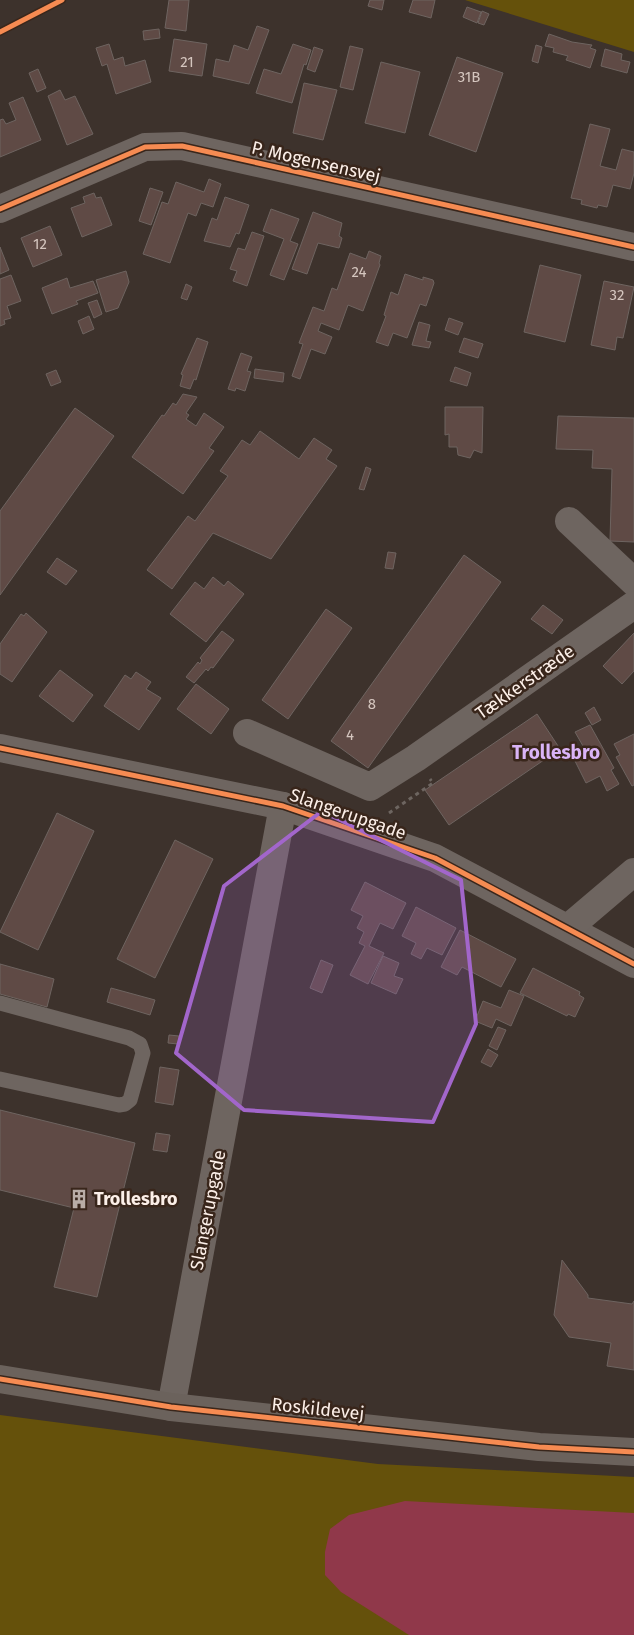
<svg xmlns="http://www.w3.org/2000/svg" width="634" height="1635" font-family="'Fira Sans',sans-serif">
<style>
.green{fill:#65510b}
.water{fill:#90384a}
.building{fill:#5f4a45;stroke:#6e6460}
.lines{fill:none;stroke-linecap:round;stroke-linejoin:round}
.path{stroke:#6d6560;stroke-width:3;stroke-dasharray:4 4;stroke-linecap:butt}
.lane{stroke:#6e6560;stroke-width:15}
.street{stroke:#6e6560;stroke-width:28}
.secondary{stroke:#6b625c;stroke-width:28}
.cycleway-casing{stroke:#39261b;stroke-width:8}
.cycleway{stroke:#f68b52;stroke-width:5}
.marked{fill:#a266cb;fill-opacity:0.2;stroke:#a266cb;stroke-width:4;stroke-linejoin:round}
.labels{text-anchor:middle;dominant-baseline:central;stroke-width:5;stroke-linejoin:round;paint-order:stroke}
.number-label{font-size:15px;fill:#d5c6bf}
.street-label{font-size:18px;fill:#fcefe8;stroke:#39261b}
.poi-label{font-size:18px;font-weight:bold;fill:#fcefe8;stroke:#39261b;text-anchor:start}
.neighbourhood-label{font-size:19px;font-weight:bold;fill:#dab4f7;stroke:#39261b}
</style>
<rect width="100%" height="100%" fill="#3d322c"/>
<g class="green">
<polygon points="465,0 634,0 634,52"/>
<polygon points="0,1415 378,1464 634,1477 634,1635 0,1635"/>
</g>
<polygon class="water" points="405,1501 634,1513 634,1635 409,1635 341,1592 325,1575 325,1552 330,1529 349,1515"/>
<g class="building">
<polygon points="169,0 189,0 186,31 165,28"/>
<polygon points="370,0 384,0 382,10 368,6"/>
<polygon points="413,0 435,0 431,18 409,12"/>
<polygon points="467,7 481,12 477,23 463,17"/>
<polygon points="482,11 489,14 484,25 478,23"/>
<polygon points="257,26 269,30 249,84 213,76 216,59 229,62 234,45 248,50"/>
<polygon points="159,29 160,38 144,40 143,31"/>
<polygon points="549,34 572,42 592,45 590,48 596,50 590,68 566,60 568,56 553,52 554,48 545,46"/>
<polygon points="174,39 207,44 202,76 169,71"/>
<polygon points="109,44 114,60 123,57 125,66 145,60 151,82 116,94 107,64 102,66 96,48"/>
<polygon points="293,44 311,50 306,65 304,64 292,103 256,93 264,69 281,74"/>
<polygon points="536,45 542,47 538,63 532,61"/>
<polygon points="350,46 363,49 353,90 340,87"/>
<polygon points="314,47 323,50 315,72 307,69"/>
<polygon points="605,49 622,54 621,60 630,62 627,73 601,66"/>
<polygon points="457,57 503,73 476,152 429,135"/>
<polygon points="381,62 420,72 405,133 365,123"/>
<polygon points="38,69 46,88 37,92 29,73"/>
<polygon points="304,83 337,90 323,140 293,133"/>
<polygon points="60,90 65,100 75,96 93,134 67,145 48,96"/>
<polygon points="23,97 41,140 0,157 0,120 3,119 6,124 16,120 9,103"/>
<polygon points="590,124 610,129 600,166 616,170 622,149 634,152 634,173 630,189 613,185 607,207 598,205 597,208 581,204 582,200 571,198"/>
<polygon points="209,179 221,184 213,207 201,203 196,216 188,213 170,263 143,254 162,202 168,204 176,182 204,192"/>
<polygon points="150,188 163,192 151,225 139,221"/>
<polygon points="94,193 96,198 101,197 112,225 82,237 71,208 85,203 83,197"/>
<polygon points="225,197 249,205 239,234 236,233 230,247 204,241 212,218 217,220"/>
<polygon points="271,209 299,219 290,241 298,244 284,280 270,275 284,239 263,231"/>
<polygon points="313,212 342,223 339,236 342,238 339,248 318,243 307,274 292,269"/>
<polygon points="50,226 62,255 33,267 21,238"/>
<polygon points="252,232 264,236 247,286 233,281 237,271 230,269 238,248 245,250"/>
<polygon points="0,247 9,270 0,274"/>
<polygon points="369,251 381,256 379,263 380,265 363,311 348,305 339,330 321,323 318,331 332,337 325,354 311,349 300,379 292,376 303,344 299,343 313,307 324,311 332,288 337,290 350,253 366,259"/>
<polygon points="540,265 581,275 565,342 524,332"/>
<polygon points="126,271 129,282 118,308 106,312 96,280"/>
<polygon points="405,274 423,280 423,277 433,280 434,283 426,306 420,304 407,338 393,333 388,346 376,342 386,316 384,315 391,292 398,295"/>
<polygon points="11,275 21,301 7,306 11,318 4,320 5,324 0,326 0,279"/>
<polygon points="67,278 70,288 93,281 98,293 76,301 78,304 52,314 42,288"/>
<polygon points="604,281 634,287 623,338 617,337 615,350 591,345"/>
<polygon points="186,284 192,287 187,300 181,298"/>
<polygon points="97,300 102,314 94,318 88,303"/>
<polygon points="89,316 94,329 83,334 78,321"/>
<polygon points="449,318 463,323 458,335 445,330"/>
<polygon points="419,322 430,325 426,341 431,342 429,348 412,345"/>
<polygon points="197,338 208,342 196,380 194,379 190,389 180,386 183,375 181,374"/>
<polygon points="464,338 483,344 478,358 459,352"/>
<polygon points="241,353 252,357 247,371 251,372 245,391 236,388 235,391 228,389"/>
<polygon points="455,367 471,373 467,386 450,381"/>
<polygon points="255,369 284,373 283,382 254,378"/>
<polygon points="56,370 61,382 51,386 46,374"/>
<polygon points="183,394 197,397 186,413 189,415 186,419 196,426 204,413 224,427 209,448 214,451 183,494 132,457 162,415 164,416 173,403 176,405"/>
<polygon points="445,407 483,407 482,453 474,450 470,458 458,455 457,447 449,447 449,434 445,435"/>
<polygon points="75,408 114,436 0,595 0,511"/>
<polygon points="558,416 634,418 634,542 610,541 612,469 592,468 593,450 556,449"/>
<polygon points="260,431 299,459 314,438 332,450 326,459 337,466 271,559 213,533 172,589 147,570 188,516 195,521 228,476 220,471 242,440 250,445"/>
<polygon points="366,467 371,469 364,490 359,489"/>
<polygon points="388,552 396,553 393,569 385,568"/>
<polygon points="464,555 501,582 368,768 331,741"/>
<polygon points="57,558 77,571 66,585 47,572"/>
<polygon points="213,577 224,586 228,581 244,594 206,642 170,614 195,582 204,589"/>
<polygon points="543,605 563,620 552,634 531,619"/>
<polygon points="326,609 352,628 288,719 262,700"/>
<polygon points="26,613 47,632 12,682 0,674 0,644 21,614 24,616"/>
<polygon points="222,631 234,640 213,668 211,667 208,671 206,669 194,683 186,677 198,662 200,664 202,660 200,658"/>
<polygon points="634,633 634,671 622,684 603,666"/>
<polygon points="60,670 93,695 73,722 39,696"/>
<polygon points="136,672 151,682 146,689 161,698 139,730 104,706 125,675 131,679"/>
<polygon points="196,684 229,709 211,734 177,709"/>
<polygon points="594,707 601,720 592,725 585,713"/>
<polygon points="537,714 560,749 449,825 425,790"/>
<polygon points="590,725 614,768 611,770 619,784 607,791 600,776 586,783 571,753 583,746 575,732"/>
<polygon points="634,734 634,785 632,786 616,757 620,755 614,744"/>
<polygon points="57,813 94,831 38,950 0,932"/>
<polygon points="175,840 213,859 155,978 117,959"/>
<polygon points="365,882 406,903 393,929 380,923 369,946 384,953 368,984 350,975 365,946 359,943 364,932 357,928 363,916 351,910"/>
<polygon points="416,907 456,928 442,955 427,948 421,959 411,954 416,943 402,936"/>
<polygon points="460,930 516,959 501,987 462,967 457,975 441,967"/>
<polygon points="383,956 399,963 394,976 403,979 396,994 371,983"/>
<polygon points="321,960 333,965 322,993 310,988"/>
<polygon points="0,964 54,979 47,1007 0,994"/>
<polygon points="533,968 580,992 579,995 584,998 575,1017 568,1014 567,1016 520,993"/>
<polygon points="111,988 155,1000 150,1015 107,1002"/>
<polygon points="509,990 524,996 511,1026 496,1019 492,1028 475,1021 483,1001 501,1008"/>
<polygon points="498,1027 506,1030 497,1050 489,1046"/>
<polygon points="169,1035 179,1036 178,1044 168,1043"/>
<polygon points="488,1049 498,1055 491,1067 481,1062"/>
<polygon points="160,1067 179,1070 173,1105 155,1102"/>
<polygon points="0,1110 135,1143 97,1297 54,1287 74,1208 0,1190"/>
<polygon points="156,1133 170,1135 167,1152 153,1150"/>
<polygon points="562,1260 588,1295 588,1298 632,1304 634,1301 634,1370 607,1366 611,1343 569,1337 554,1315"/>
</g>
<g class="lines">
<polyline class="path" points="389,813 433,783 430,779"/>
<polyline class="lane" points="0,1003 129,1038 140,1044 143,1053 130,1100 125,1104 119,1105 0,1079"/>
<g class="street">
<polyline points="0,209 145,147 182,146 634,247"/>
<polyline points="569,521 634,582"/>
<polyline points="247,733 370,787 416,758 634,605"/>
<polyline points="0,748 283,806 435,858 634,964"/>
<polyline points="568,928 634,872"/>
<polyline points="171,1407 283,806"/>
</g>
<polyline class="secondary" points="0,1379 171,1407 539,1447 634,1452"/>
<defs>
<g id="cycleway">
<polyline points="0,32 62,0"/>
<polyline points="0,209 145,147 182,146 634,247"/>
<polyline points="0,748 283,806 435,858 634,964"/>
<polyline points="0,1379 171,1407 539,1447 634,1452"/>
</g>
</defs>
<use href="#cycleway" class="cycleway-casing"/>
<use href="#cycleway" class="cycleway"/>
</g>
<path class="marked" d="M322 811 461 880 476 1024 433 1122 244 1110 176 1053 224 886Z"/>
<defs>
<symbol id="building-bare" viewBox="-9 -9 18 18"><path d="M-4-6H4V6H1V3H-1V6H-4ZM-2.5-4.3h1.7v1.8h-1.7ZM.8-4.3h1.7v1.8H.8ZM-2.5-1h1.7V.8h-1.7ZM.8-1h1.7V.8H.8Z" fill="#b9ada6" stroke="#39261b" stroke-width="2.5" paint-order="stroke"/></symbol>
</defs>
<g fill-rule="evenodd">
<use href="#building-bare" x="65" y="1185" width="28" height="28"/>
</g>
<g class="labels">
<g class="number-label">
<text x="187" y="62">21</text>
<text x="469" y="77">31B</text>
<text x="40" y="244">12</text>
<text x="359" y="272">24</text>
<text x="617" y="295">32</text>
<text x="372" y="704">8</text>
<text x="350" y="735">4</text>
</g>
<g class="street-label">
<text transform="translate(316 162) rotate(13)">P. Mogensensvej</text>
<text transform="translate(525 682) rotate(-35)">Tækkerstræde</text>
<text transform="translate(348 814) rotate(19)">Slangerupgade</text>
<text transform="translate(208 1210) rotate(-79)">Slangerupgade</text>
<text transform="translate(318 1409) rotate(6)">Roskildevej</text>
</g>
<g class="poi-label">
<text x="94" y="1199">Trollesbro</text>
</g>
<g class="neighbourhood-label">
<text x="556" y="752">Trollesbro</text>
</g>
</g>
</svg>
